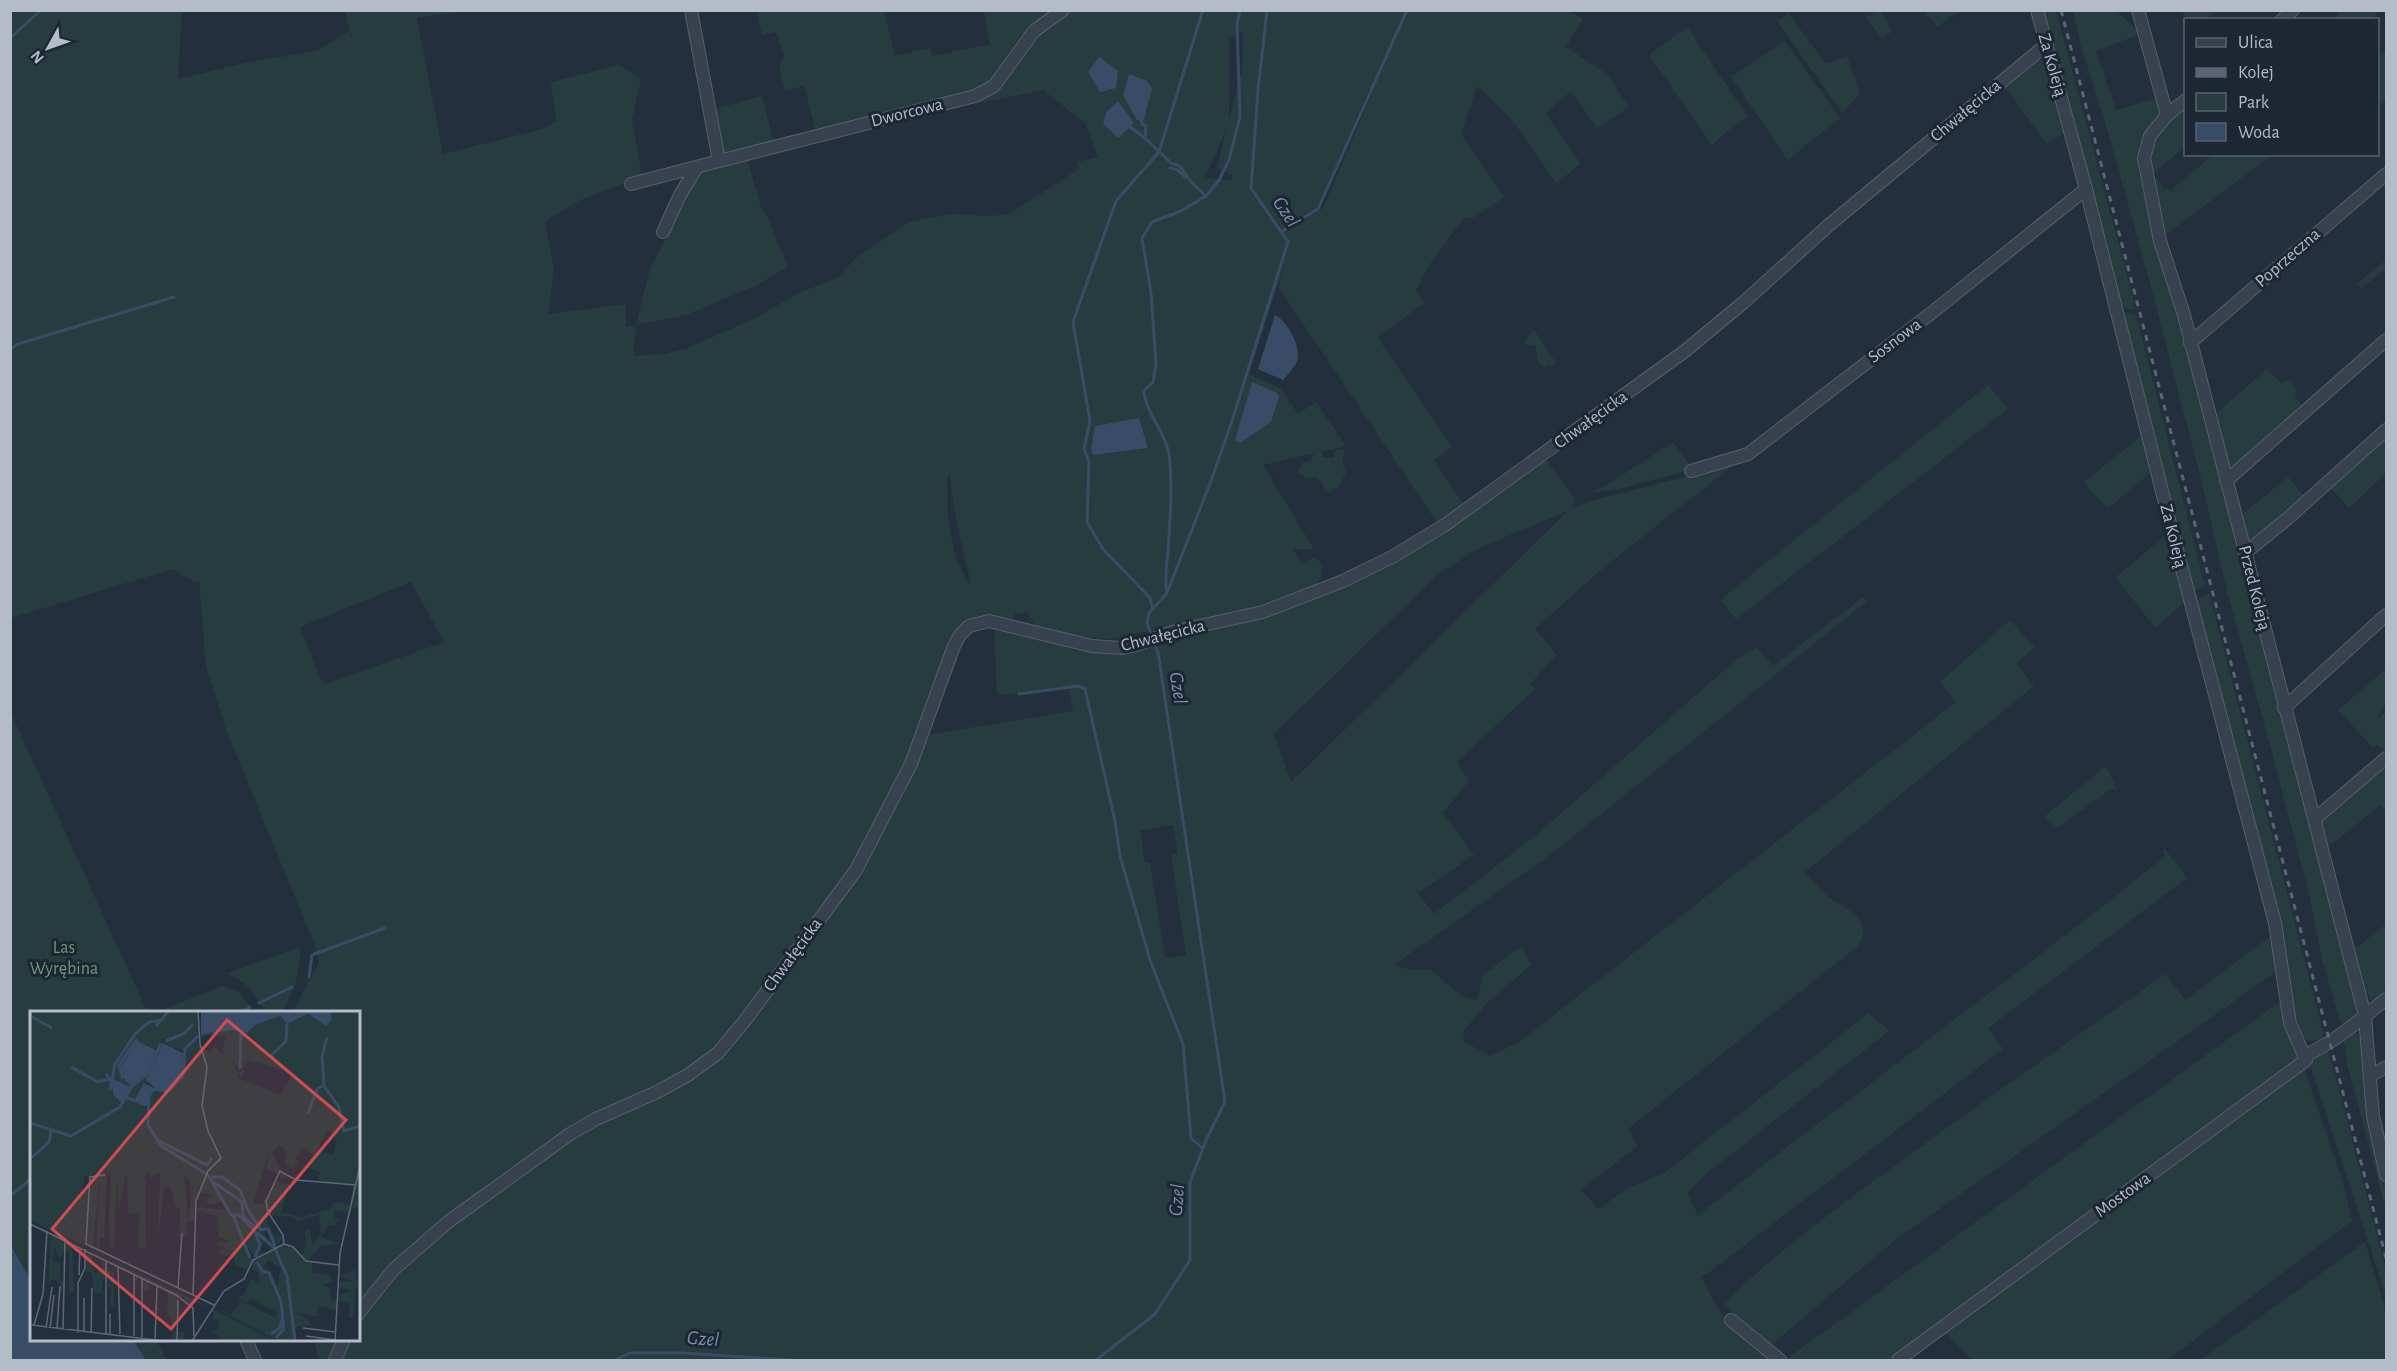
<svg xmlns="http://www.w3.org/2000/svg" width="2397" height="1371" font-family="'Alegreya Sans',sans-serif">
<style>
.green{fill:#263c3f;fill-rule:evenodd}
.water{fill:#394c67}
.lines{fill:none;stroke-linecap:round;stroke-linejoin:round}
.stream{stroke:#394c67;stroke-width:3}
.minor-casing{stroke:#565f6c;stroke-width:14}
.minor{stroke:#38414e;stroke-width:12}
.rail{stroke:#5a6575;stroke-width:3;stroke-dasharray:6 6;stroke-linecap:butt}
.labels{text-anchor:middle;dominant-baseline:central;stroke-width:6;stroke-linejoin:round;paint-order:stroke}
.street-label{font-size:18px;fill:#b4bcc9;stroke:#1d2633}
.park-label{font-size:18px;fill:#6b9a76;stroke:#1d2633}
.water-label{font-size:20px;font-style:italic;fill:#7c92b1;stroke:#1d2633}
.inset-river{fill:none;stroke:#394c67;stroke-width:3}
.inset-road{fill:none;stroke:#5e6776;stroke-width:1.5}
.view{fill:#ce4d50;fill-opacity:0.15;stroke:#ce4d50;stroke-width:3}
.inset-edge{fill:none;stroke:#b4bcc9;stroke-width:3}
</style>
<rect width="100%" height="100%" fill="#242f3e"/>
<g class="green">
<polygon points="760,10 884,11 895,56 930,48 933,56 990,44 984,11 1056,11 1020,37 991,81 965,96 816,132 804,86 785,91 779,66 784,56 776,32 762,35 757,13"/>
<polygon points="2114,10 2129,22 2140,34 2096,51 2116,110 2161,97 2165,115 2139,159 2359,1002 2354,1020 2342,1027 2323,963 2310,898 2270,745 2228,595 2200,475 2150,283 2104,118 2082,50 2073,11"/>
<polygon points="2342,10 2380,10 2380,11 2371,19 2332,19"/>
<path d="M11 11H182L178 79 244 63 317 51 349 31 353 43 345 11H464L417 18 443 154 542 129 556 121 551 82 619 65 641 79 632 120 642 176 578 201 545 222 554 269 548 314 626 304V327L636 325 650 269 700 172 747 158 761 207 767 216 788 267 753 287 686 315 636 325 633 356 663 354 688 348 755 318 799 293 837 278 856 258 909 222 950 214 991 216 1009 214 1079 169 1077 162 1098 157 1085 123 1043 90 975 104 994 89 1028 46 1068 11H1570L1583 19 1566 47 1607 74 1629 107 1597 128 1571 91 1546 114 1581 164 1556 183 1513 121 1477 86 1461 134 1504 197 1475 217 1464 218 1427 268 1416 291 1425 305H1421L1378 338 1452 447 1434 460 1464 505 1438 524 1279 288 1285 262 1249 374 1281 389 1298 414 1316 402 1346 446 1322 452 1323 457 1334 458V451L1339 449 1345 451 1342 462 1346 472 1339 486 1330 493 1324 490V484L1316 476 1309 479 1298 473 1301 464 1310 461 1314 453 1263 465 1314 549H1294L1297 558 1304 562 1315 557 1322 564 1321 578 1317 584 1248 610 1121 637 1106 639 1083 637 1034 624 1027 612 1019 614 1016 612 1012 620 980 619 966 625 919 736 1073 711 1069 688 997 695 994 628 1116 650 1213 628 1401 558 1546 459 1575 499 1571 509 1590 501 1692 475 1741 459 1602 569 1535 629 1557 655 1530 684 1535 689 1457 762 1469 781 1443 813 1474 855 1418 893 1434 914 1535 836 1737 659 1757 647 1773 666 1863 597 1867 601 1546 858 1394 965 1411 970H1431L1462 996 1477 1000 1483 975 1522 946 1531 965 1487 1003 1464 1031 1463 1041 1490 1056 1519 1042 1956 702 1940 682 2010 620 2035 647 2016 663 2034 686 1805 872C1811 879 1817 886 1824 893 1841 908 1875 916 1859 945L1628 1129 1638 1146 1581 1189 1598 1209 1630 1187 1664 1173 1869 1013 1889 1031 1706 1174 1687 1193 1698 1215 2106 904 2165 856 2163 850 2165 849 2187 878 1988 1028 2003 1049 1711 1271 1701 1276 1717 1308 1730 1324 1775 1360H319L314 1340H358V1012H292L319 963 316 948 227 732 206 667 199 581 195 583 173 569 11 618ZM1243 31 1242 71 1229 119V39ZM1369 89 1372 94 1323 208 1287 232 1284 231 1318 209ZM1227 127 1217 168 1233 176 1231 180 1205 178ZM1139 418 1149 448 1093 455ZM950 473C952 513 963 546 971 584H967L962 569 956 560 948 520 947 480ZM1568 511 1291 782 1274 734 1436 576 1477 549ZM411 582 444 642 323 685 300 627ZM1173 825 1178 854 1171 855 1186 955 1165 958 1150 863H1145L1140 830Z"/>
<polygon points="1877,11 1880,12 1893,31 1883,37 1886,43 1866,18"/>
<polygon points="1924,11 1959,11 1937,27"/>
<polygon points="2043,11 2056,11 2136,309 2127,309 2117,302"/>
<polygon points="2180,11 2215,11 2205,20 2189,19"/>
<polygon points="1789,14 1826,64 1847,56 1860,94 1842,113 1777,21"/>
<polygon points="1687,27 1748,117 1727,131 1712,145 1649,55"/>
<polygon points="1785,41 1840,118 1788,160 1731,77"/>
<polygon points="2386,50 2386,99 2378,107 2378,58"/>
<polygon points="2042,59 2049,62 2067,131 2047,144 2005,87 2035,60"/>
<polygon points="762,96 774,143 723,154 715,109"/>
<polygon points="2185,107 2185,146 2153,174 2165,190 2167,188 2170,191 2213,155 2272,155 2163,237 2148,153 2160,127"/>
<polygon points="2386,260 2386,268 2361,289 2357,283"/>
<polygon points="2121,311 2136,315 2205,586 2195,591"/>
<polygon points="1534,330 1555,361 1555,366 1548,364 1545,367 1537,361 1536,346 1525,344 1525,339"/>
<polygon points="2267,369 2281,383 2285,380 2292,381 2296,390 2294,396 2304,407 2229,476 2212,417"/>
<polygon points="1988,385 2008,409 1736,619 1720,600"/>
<polygon points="2386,435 2386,473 2349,508 2332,489 2328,488"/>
<polygon points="2141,436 2150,473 2107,509 2084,482"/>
<polygon points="1673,442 1692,469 1620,489 1588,493 1604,487"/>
<polygon points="2288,477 2306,499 2247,544 2239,517"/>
<polygon points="2166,535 2170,539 2187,600 2155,628 2116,577"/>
<polygon points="2209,593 2324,1035 2319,1041 2307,1040 2300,1032 2267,872 2195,601"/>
<polygon points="2386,669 2386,707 2377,715 2379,719 2386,710 2386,750 2379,747 2379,744 2373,748 2338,710"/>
<polygon points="10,711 145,1007 154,1011 162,1010 223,986 239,992 254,1012 32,1012 31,1281 12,1247 10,1237"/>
<polygon points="2386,765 2386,811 2381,805 2328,847 2320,821"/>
<polygon points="2106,766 2117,790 2111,789 2057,828 2045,816"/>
<polygon points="2386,924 2386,990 2372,1002 2363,986 2352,951"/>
<path d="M2271 936 2277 971 1894 1241 1769 1347 1723 1304C1783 1246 1851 1197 1919 1148 2000 1089 2083 1032 2165 974L2185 1000Z"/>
<path d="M300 947C300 973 295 990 282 1012H266L249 987 228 973Z"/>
<polygon points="2282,1000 2297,1059 1887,1360 1785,1360"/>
<polygon points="2355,1032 2365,1041 2374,1135 2386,1188 2386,1210 2347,1064 2344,1039"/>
<polygon points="2322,1051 2328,1053 2332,1063 2386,1270 2386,1296 2311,1067 2312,1061"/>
<polygon points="2303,1065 2342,1180 2352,1221 2189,1344 2166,1360 1972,1360 1943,1331"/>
<polygon points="2365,1242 2386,1313 2386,1360 2200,1360"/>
<polygon points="133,1340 156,1340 167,1360 146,1360"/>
</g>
<g class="water">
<polygon points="1099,57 1118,71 1116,88 1100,92 1088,72"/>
<polygon points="1129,74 1147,81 1152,89 1143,122 1137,120 1123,95"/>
<polygon points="1118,101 1134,123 1118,138 1103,124 1106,113"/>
<path d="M1275 315C1287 321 1302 347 1297 361 1294 368 1288 374 1283 380L1258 369Z"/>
<polygon points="1252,382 1277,393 1279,397 1271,422 1240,443 1235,440"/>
<polygon points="1139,418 1148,448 1093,455 1091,449 1095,426"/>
<polygon points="10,1237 12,1247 31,1281 32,1340 133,1340 146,1360 11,1360"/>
</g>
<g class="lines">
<g class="stream">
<polyline points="10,38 41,10"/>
<polyline points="1142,122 1142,124 1146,126 1145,138 1171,163 1180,166 1192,183"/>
<polyline points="1130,127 1145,138"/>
<polyline points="1170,168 1178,170 1186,178"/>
<polyline points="1191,182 1206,196"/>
<polyline points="1281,232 1318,209 1407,10"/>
<polyline points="10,349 18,344 174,297"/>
<path d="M1167 592C1164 579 1167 564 1168 551 1170 519 1173 486 1169 454 1166 433 1145 412 1144 391L1153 382 1156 364 1151 293 1142 238 1152 222 1181 211 1206 196 1219 180 1229 160 1240 117 1237 24 1240 10"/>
<polyline points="1153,609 1150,598 1103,549 1087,522 1089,462 1084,449 1090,421 1073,322 1116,201 1159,152 1203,10"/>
<polyline points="1152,637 1147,623 1149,613 1167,593 1211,481 1232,421 1288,242 1251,188 1258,90 1267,10"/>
<polyline points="1019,694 1078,686 1085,689 1115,821 1120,856 1150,960 1183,1044 1191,1138 1202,1148"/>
<polyline points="309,977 312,955 385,928"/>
<polyline points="259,1003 292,987"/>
<polyline points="241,1012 250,1007"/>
<polyline points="10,1196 32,1178"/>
<polyline points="615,1360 630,1353 683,1353 790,1360"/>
<polyline points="1096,1360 1155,1314 1190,1260 1190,1182 1207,1138 1225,1102 1158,652 1154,644"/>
</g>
<defs>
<g id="minor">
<polyline points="691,10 719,161 975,96 994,86 1034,31 1063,10"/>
<polyline points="2138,10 2167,115 2150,136 2144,158 2160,241 2184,315 2365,1016 2373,1116 2386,1175"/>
<polyline points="2282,20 2293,10"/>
<polyline points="2167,115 2186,100"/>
<polyline points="631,184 719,161"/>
<polyline points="663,232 680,195 697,167"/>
<polyline points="2190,343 2386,174"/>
<polyline points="1691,471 1748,454 1934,311 2086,189"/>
<polyline points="2226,481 2386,340"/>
<polyline points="2245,553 2287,519 2386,430"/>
<polyline points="2284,708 2386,615"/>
<polyline points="2316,818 2386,758"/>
<path d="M2304 1056C2335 1042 2360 1020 2386 999"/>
<polyline points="2370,1076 2386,1067"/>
<polyline points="358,1314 393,1270 448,1222 570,1134 596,1119 657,1092 688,1075 718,1053 747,1018 856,870 911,764 954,646 960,635 969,626 989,621 1092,646 1121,648 1137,645 1172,632 1263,612 1343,581 1392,557 1445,525 1685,351 1744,302 1829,225 2046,45"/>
<polyline points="1731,1320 1780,1360"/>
<polyline points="246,1340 255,1360"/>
<polyline points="335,1360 344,1340"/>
<polyline points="1898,1360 2306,1060 2290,1023 2275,923 2171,527 2086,189 2037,10"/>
</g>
</defs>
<use href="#minor" class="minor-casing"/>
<use href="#minor" class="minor"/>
<polyline class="rail" points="2061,10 2386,1258"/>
</g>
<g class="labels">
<g class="street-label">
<text transform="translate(2052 65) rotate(74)">Za Koleją</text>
<text transform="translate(1966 111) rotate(-40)">Chwałęcicka</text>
<text transform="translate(907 113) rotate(-14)">Dworcowa</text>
<text transform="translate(2288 258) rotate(-41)">Poprzeczna</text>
<text transform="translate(1895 341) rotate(-37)">Sosnowa</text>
<text transform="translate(1591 420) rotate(-36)">Chwałęcicka</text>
<text transform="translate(2173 536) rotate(76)">Za Koleją</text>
<text transform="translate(2254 588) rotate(76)">Przed Koleją</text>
<text transform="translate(1163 636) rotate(-14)">Chwałęcicka</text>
<text transform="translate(793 955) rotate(-54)">Chwałęcicka</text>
<text transform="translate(2123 1195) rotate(-36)">Mostowa</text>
</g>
<g class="park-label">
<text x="64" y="948">Las<tspan x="64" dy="21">Wyrębina</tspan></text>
</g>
<g class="water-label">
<text transform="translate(1286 212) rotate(56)">Gzel</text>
<text transform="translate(1178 688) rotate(81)">Gzel</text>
<text transform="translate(1177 1200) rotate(-86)">Gzel</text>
<text transform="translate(703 1339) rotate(4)">Gzel</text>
</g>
</g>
<g transform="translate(30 1011)">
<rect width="330" height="330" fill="#242f3e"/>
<path d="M0 0H171L168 3V33L180 42 184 35 200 49 192 40 196 25 179 24 171 28V24L202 19 218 22 225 14 250 5 257 13 278 3 296 15 302 9 301 0H330V197L321 198 323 185 319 202 304 199V207H310L305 214 309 216 298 214 291 226 312 233 292 234 277 250 272 245 276 235 266 238 276 234 275 220 280 219 282 232 291 223 289 204 267 210 260 205H240L236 208 246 227 252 223 254 226 247 234 237 219 232 221 243 235 263 236 276 251H282V261L300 264 301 270 308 269 293 274 299 277 302 290 307 289 306 299 288 295 289 306 269 302 283 314 266 316V330H249L246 328 253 320 244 328 184 296 204 305 201 303 211 290 208 285H213L221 267 229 273V261L222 258V251L240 240 239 235 233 232 230 243 237 240 225 247 214 230 222 249 218 258 211 257 205 254 203 245 188 243 194 236 187 235V231H201L189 226 186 205 165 199 164 210H157L156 223 149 227 150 197H146L140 176 134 175 135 167 128 228 130 161 122 165 123 173 119 161 115 165 116 239 108 236 109 203 98 202 97 160 89 198 87 169 84 236H80L79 207 81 164H77L74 227H70L69 239 66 237 70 164 63 235 57 232 60 173 59 180 58 165 54 166 52 181H59L55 235 0 209ZM134 26V32L154 41 152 65 139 79 124 77 118 85 117 94 104 91 114 72H119L116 69ZM107 30 126 39 116 62 101 74 94 70 91 55ZM201 49 208 57H214L218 49 263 62 251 84 209 67 208 62 212 66 215 58 207 61ZM83 67 100 76 91 96 75 105 91 93 83 83ZM297 119 307 129 303 144 288 138ZM249 134 257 141 254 152 263 159 269 151 265 149 271 137 284 144 277 156 290 162 287 170 323 174 320 194 303 191 301 198 271 206 251 201 260 174 245 171 237 190 236 187 232 193H223L239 139 236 158 249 163 252 169 255 164 249 162 250 158 242 141ZM154 165 160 167 161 192 158 207ZM169 181 183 185 176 189 179 194 192 191 198 199 166 196ZM239 249 251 258 247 275 241 260 233 255ZM220 288 248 302 245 307 212 290 217 292ZM0 211 55 237 42 232 44 281 39 280V241L34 240 31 247 26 243V229L23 251 30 252V271H35L30 284V272L23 268 18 272 21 224ZM56 243 70 245 182 297 164 291 163 295 153 286 148 289 144 320 154 321V327L143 330 141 305H137L138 280 119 271V280H113L112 269 108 266 105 274V265L62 244 65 262 72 258 73 250 78 261H84V295H80L81 279 77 275 81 266 77 264 72 271V282H65L61 261H56ZM330 257 325 260 330 282 326 276 323 307H318L320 293 308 290 309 285 321 279 309 277V271L323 270 310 265ZM183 298 189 301 245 330H195L179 318 187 320 190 311 183 307Z" fill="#263c3f" fill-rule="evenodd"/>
<path d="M171 0H301L302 9 296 15 278 3 257 13 250 5 225 14 217 22 202 19 171 24ZM107 30 126 39 116 62 101 74 95 70 91 55ZM133 32 153 42 152 65 139 79 125 77 116 69ZM82 67 100 76 91 92 83 83ZM114 72 124 77 117 93 104 90Z" fill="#394c67"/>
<path class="inset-river" d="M0 5 22 17M126 15 139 0M168 25 155 38 153 65 139 80 125 78 119 84 118 114 131 135 178 164 201 204H209L225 221 230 234 225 246M136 30 155 22 163 13M241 45 256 30 257 13M41 56 68 71 80 68 76 63M210 58 211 22M93 68 89 54 107 28M294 75 309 96 314 120 330 115M80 79 85 53 106 22 119 11 132 9M95 86 117 94M278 103 287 78 294 74 292 46 297 26M0 112 41 125 90 96 102 75 117 63 131 32M129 130 177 154 182 147M0 148 19 131 21 120M181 166H192L210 179 218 199 231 219 238 218 245 235M182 170 212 191 213 205 226 217M203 204 220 247M226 221 244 236 257 265 265 330M227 251 232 260 239 262 251 291 254 318 246 327M241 323 250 317 252 308"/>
<path class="inset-road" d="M75 164 60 166 56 233 184 294M0 213 146 284 163 297 164 325M254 233 253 224 238 201 236 190 250 160 266 169 326 174M254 233 263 236 276 250 309 254M76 251V323M88 256 90 323M49 264 50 237M148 277 152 222M163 284 166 190 178 160 191 147 178 120 172 95 177 56 170 33 168 0M2 314 133 330M4 314 13 283 17 220M16 317 22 276M20 317 24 284M273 317 306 321M27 318 30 275M33 319 35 229M48 322V272L55 257V238M54 322V287M61 322 62 277M80 323V303M104 325V264M276 325 305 329M112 326V268M125 328 127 275M147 330 148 289M162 330 194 280 214 268 223 249 254 233M305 330 310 242 330 155"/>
<path class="view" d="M197 9 316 109 141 318 22 218Z"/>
<rect width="330" height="330" class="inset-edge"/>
</g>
<rect width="2397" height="1371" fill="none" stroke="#b4bcc9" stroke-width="24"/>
<rect x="2184" y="18" width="195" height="138" fill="#1d2633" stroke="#59626f" stroke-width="1.5"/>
<rect x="2196" y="38" width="30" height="9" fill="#38414e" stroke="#59626f" stroke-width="1.5"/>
<text x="2238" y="48" font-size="18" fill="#b4bcc9">Ulica</text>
<rect x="2196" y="68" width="30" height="9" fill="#5a6575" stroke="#59626f" stroke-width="1.5"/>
<text x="2238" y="78" font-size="18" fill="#b4bcc9">Kolej</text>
<rect x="2196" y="93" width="30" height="18" fill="#263c3f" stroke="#59626f" stroke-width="1.5"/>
<text x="2238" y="108" font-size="18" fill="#b4bcc9">Park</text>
<rect x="2196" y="123" width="30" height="18" fill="#394c67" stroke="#59626f" stroke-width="1.5"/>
<text x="2238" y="138" font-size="18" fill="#b4bcc9">Woda</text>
<g transform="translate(48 48) rotate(230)" stroke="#1d2633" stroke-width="4.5" paint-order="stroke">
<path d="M0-4.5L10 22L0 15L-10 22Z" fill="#b4bcc9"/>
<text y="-9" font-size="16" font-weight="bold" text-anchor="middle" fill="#b4bcc9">N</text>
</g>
</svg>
